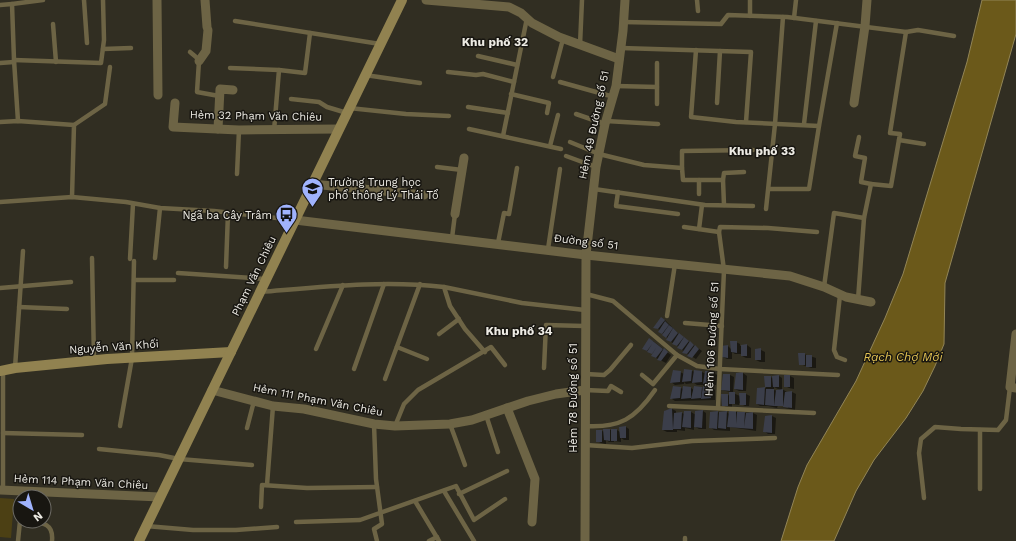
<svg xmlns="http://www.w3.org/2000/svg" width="1016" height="541" font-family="'Work Sans',sans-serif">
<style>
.green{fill:#4c4014}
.water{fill:#6b591a;stroke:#928557}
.shadow{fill:#0007;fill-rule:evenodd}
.building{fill:#3b3e4a}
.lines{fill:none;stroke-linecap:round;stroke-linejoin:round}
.lane{stroke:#6d6445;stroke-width:4.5}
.street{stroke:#6d6445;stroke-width:9}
.secondary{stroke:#918250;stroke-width:10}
.labels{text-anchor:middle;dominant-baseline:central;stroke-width:3;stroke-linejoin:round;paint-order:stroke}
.street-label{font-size:11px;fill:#edebe4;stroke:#181611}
.poi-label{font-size:11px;fill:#edebe4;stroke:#181611;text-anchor:start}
.neighbourhood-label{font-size:12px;font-weight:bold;fill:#edebe4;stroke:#181611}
.water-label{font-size:12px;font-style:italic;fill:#e2c253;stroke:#181611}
</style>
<rect width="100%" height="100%" fill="#312e22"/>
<polygon class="green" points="0,498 14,499 11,538 0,537"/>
<polygon class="water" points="982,0 1016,0 1016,34 945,283 944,344 935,366 923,391 906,418 874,460 856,491 834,541 781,541 798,487 807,465 856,381 885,318 903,274 967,62"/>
<g class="shadow">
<polygon points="665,320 680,335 702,351 696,359 684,352 684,351 678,348 679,347 668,340 668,339 664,334 659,332 660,330 654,327"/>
<polygon points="653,341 671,355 666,363 652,356 654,354 643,349"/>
<polygon points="736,342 740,344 740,346 747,345 751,348 751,358 746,358 742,356 742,354 735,354 732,352 732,359 727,359 723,357 728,346 731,349"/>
<polygon points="761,350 765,352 765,362 760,362 756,360"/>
<polygon points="804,354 816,358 816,368 811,368 800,364"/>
<polygon points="692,371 695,372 702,372 706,374 713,372 717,375 716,385 697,385 694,383 686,384 684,382 684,384 675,385 671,382 680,372 684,374"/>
<polygon points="743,373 747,376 746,391 739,391 735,389"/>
<polygon points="724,375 730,375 734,377 733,393 740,396 746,394 750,396 749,406 745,406 739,403 739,405 732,404 732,408 727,408 723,405 728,395 730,396 730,392 722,390"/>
<path d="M779 376 782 378V389L787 392H792L796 394 795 410 779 407 788 408V406L778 405 777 408 768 406H760L757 404 758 389 766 388 765 377H770L773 378ZM774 387 780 390 777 391 774 390Z"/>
<polygon points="785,376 790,376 794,378 794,389 789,388 785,386"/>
<polygon points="704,387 711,387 715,390 715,400 675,401 672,399 680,388 684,389 691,388 694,390 701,388 704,389"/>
<polygon points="672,409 676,411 676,414 682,413 684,414 691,412 696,415 703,411 706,413 706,429 699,429 694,426 694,430 685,428 685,431 677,430 677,432 667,432 663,430 665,411"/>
<polygon points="736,411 740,413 753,413 757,415 756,431 730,427 730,431 714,430 710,427 718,412 720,413 727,412 729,414"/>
<polygon points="772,416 776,418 775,434 768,434 764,431 766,417"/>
<polygon points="626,427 629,429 629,440 624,440 621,438 621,442 614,441 614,442 609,442 606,440 606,444 601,443 597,441 597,431 602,431 605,432 610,430 617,430 620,432"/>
</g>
<g class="building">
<polygon points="661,317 665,320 658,329 653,328"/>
<polygon points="665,321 669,325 662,334 658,332"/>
<polygon points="669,325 673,328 666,338 662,335"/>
<polygon points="673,328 678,333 671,342 666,340"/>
<polygon points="679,333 684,337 677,346 672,344"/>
<polygon points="684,337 689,341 682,350 677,348"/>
<polygon points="649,338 663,349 656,358 651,356 656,348 652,354 647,352 652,344 647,351 642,349"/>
<polygon points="690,341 694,345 687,354 682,353"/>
<polygon points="730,341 737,341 737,353 731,352"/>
<polygon points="747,344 747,356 741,356 741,345"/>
<polygon points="695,345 699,349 692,358 687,356"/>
<polygon points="728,345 728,358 722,357 721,346"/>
<polygon points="664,348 668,352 661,361 657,360"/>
<polygon points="761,348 761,360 755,360 755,349"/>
<polygon points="798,353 805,353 805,365 799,365"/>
<rect x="806" y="355" width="6" height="12"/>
<polygon points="684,369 692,370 691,381 682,382"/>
<polygon points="673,370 681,371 680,382 670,383"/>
<polygon points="694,370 702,371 702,382 692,383"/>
<polygon points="705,371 713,371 712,383 703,384"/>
<polygon points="743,372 743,390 734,389 736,373"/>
<polygon points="723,374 730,374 730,391 721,390"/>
<polygon points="779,375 779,387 773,387 772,376"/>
<rect x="784" y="375" width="6" height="12"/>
<polygon points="764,376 771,376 771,387 765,387"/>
<polygon points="673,386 681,387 680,398 670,399"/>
<polygon points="683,386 691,387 691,398 681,399"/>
<polygon points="694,386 702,387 701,398 691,399"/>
<polygon points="703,386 711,386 711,398 701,399"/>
<polygon points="765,387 764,405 756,404 757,388"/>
<polygon points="766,389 774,389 774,406 765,405"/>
<polygon points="783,389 783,406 774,406 776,390"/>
<polygon points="792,391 792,408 783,407 785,392"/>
<rect x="729" y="392" width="6" height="12"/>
<polygon points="739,393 746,393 746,405 740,405"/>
<polygon points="721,394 728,394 728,406 722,406"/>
<polygon points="672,408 673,429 674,413 682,412 681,429 673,429 673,430 662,430 664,411"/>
<polygon points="703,410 702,428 694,427 695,411"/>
<polygon points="736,410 736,424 737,412 745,412 744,427 746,413 753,412 753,429 727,427 729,411"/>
<polygon points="684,411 691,411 691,428 682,427"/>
<polygon points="718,411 717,429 709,428 710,412"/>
<polygon points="727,411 726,429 718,428 719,412"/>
<polygon points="772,415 772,433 763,432 765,416"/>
<polygon points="626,426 626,438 620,438 619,427"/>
<polygon points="603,429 610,429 610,441 604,440"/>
<rect x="611" y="429" width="6" height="12"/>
<rect x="596" y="430" width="6" height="12"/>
</g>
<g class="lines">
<g class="lane">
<polyline points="84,0 87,43"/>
<polyline points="697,0 698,11"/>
<polyline points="750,0 750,16"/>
<polyline points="0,5 12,4"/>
<polyline points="794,18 796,0"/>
<polyline points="235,21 380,44"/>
<polyline points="623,22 721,24 728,15 787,17 906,32 918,30 954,36"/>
<polyline points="53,24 56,62"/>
<polyline points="580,45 582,0"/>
<polyline points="621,48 751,52 746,122"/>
<polyline points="103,49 131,48"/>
<polyline points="696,50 691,117 736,122 819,126"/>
<polyline points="190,52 196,57 199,61 197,92 219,96"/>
<polyline points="478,56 517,65"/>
<polyline points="14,60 101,63 104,40 103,0"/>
<polyline points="0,63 14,62"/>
<polyline points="230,68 279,70 274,131"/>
<polyline points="279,70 305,73 310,33"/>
<polyline points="448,72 476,75 483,74 514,82"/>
<polyline points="365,75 420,83"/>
<polyline points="553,77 563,39"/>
<polyline points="560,82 614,97"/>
<polyline points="616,86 657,87"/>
<polyline points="511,94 549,103 547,113"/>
<polyline points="291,99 319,102 327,107 347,113"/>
<polyline points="717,103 720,51"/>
<polyline points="657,104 657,63"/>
<polyline points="468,107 508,113"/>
<polyline points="349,108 406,114 449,116"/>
<polyline points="576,114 605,124"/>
<polyline points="18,121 14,60 12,4 43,0"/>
<polyline points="606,121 658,124"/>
<polyline points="0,122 18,121 74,125 72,197"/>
<polyline points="804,124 816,21"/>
<polyline points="74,125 105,104 110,67"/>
<polyline points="469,129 561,149"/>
<polyline points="503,136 527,18"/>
<polyline points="859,137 855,156 865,158 861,182 871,184"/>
<polyline points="899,140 924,144"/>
<polyline points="570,142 599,154 644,165 682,168 683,180 723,180 724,173 744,172"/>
<polyline points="550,146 558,115"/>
<polyline points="566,156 596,167"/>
<polyline points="437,167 462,170"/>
<polyline points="682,168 682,151 753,150"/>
<polyline points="237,174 239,130"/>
<polyline points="723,180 724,205"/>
<polyline points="594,189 705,205 753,206"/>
<polyline points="769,189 809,189 819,126 837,23"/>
<polyline points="618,192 616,206 678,214"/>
<polyline points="699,194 699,180"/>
<polyline points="0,202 72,197 126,202 160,208 214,211 295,220"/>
<polyline points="766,209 775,124 783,17"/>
<polyline points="684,227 719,232"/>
<polyline points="699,229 702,205"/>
<polyline points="452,238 455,214"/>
<polyline points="498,243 504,213 509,214 517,168"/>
<polyline points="548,249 560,169"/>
<polyline points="92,258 94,360"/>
<polyline points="155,258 160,208"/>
<polyline points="130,259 133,204"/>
<polyline points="226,267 228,213"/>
<polyline points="178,273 266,279"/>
<polyline points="134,280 174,280"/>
<polyline points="444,287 522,303 585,310"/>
<polyline points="824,287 834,213 864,218"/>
<polyline points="0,288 71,282"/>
<path d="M261 292C322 287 383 280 444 287L450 306 465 329 485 352"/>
<polyline points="586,294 613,301 677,355 697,366 720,369 838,375"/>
<polyline points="840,295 834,350 837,357 845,360"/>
<polyline points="858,300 864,218 871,184 891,186 900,134 890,133 906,32"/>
<polyline points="19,307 67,309"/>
<polyline points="667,316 675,264"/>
<polyline points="685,323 722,326"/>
<polyline points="439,334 459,319"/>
<polyline points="397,347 427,359"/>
<polyline points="316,349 343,285"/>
<polyline points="15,368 23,251"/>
<polyline points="544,368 546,325 584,326"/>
<polyline points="354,369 384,284"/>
<polyline points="3,371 3,490"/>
<polyline points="586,374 604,375 610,370 631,345"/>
<polyline points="642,375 653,384 677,355"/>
<polyline points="385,379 420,284"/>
<polyline points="585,390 608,391 611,386 621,392"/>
<polyline points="669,406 814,413"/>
<polyline points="718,408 724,270 719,232 720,227 768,228 817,232"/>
<polyline points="486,415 498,452"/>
<polyline points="374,424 376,479 382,524 374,529 377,541"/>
<polyline points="450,424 465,465"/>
<polyline points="120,426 132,358 134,261"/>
<polyline points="395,426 404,404 418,390 491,347 505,365"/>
<path d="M585 426C620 428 635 419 655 390"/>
<polyline points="247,428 254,401"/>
<polyline points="3,433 82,435"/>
<polyline points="585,445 632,448 692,441 775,438"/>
<polyline points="99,449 159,455 179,459 252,465"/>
<polyline points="267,485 273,406"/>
<polyline points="980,489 980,430"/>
<polyline points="444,491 474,541"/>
<polyline points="459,494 507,471"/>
<polyline points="924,498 919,453 921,439 935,427 961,429 998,430 1006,420 1010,387"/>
<polyline points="415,501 439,541"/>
<polyline points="261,507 262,485 307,488 377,487"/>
<path d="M22 521C38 523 54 520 52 541"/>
<polyline points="296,522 360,520 456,486 474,520 505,499"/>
<polyline points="146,526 193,530 236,530 277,527"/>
<polyline points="18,541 20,521"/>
<polyline points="429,541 437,537"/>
<polyline points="685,541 685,538"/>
</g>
<g class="street">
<polyline points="157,0 158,95"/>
<polyline points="205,0 207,27"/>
<polyline points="426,0 509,7 521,13 532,23 559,37 619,59"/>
<polyline points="199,61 206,51 208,30"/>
<polyline points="175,103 173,127 239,130 339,129"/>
<polyline points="854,103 865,26 867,0"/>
<polyline points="218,129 220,89 233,90"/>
<polyline points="312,184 424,195"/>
<polyline points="455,214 464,158"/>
<polyline points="295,220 586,255 790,276 824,287 846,297 871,302"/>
<polyline points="1016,334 1010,387 1016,388"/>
<polyline points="212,390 273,406 304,409 374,424 395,426 450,424 472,420 528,401 556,394 585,390"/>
<polyline points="507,408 535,479 532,522"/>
<polyline points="0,490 160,497"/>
<polyline points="585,541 586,255 596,167 605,124 616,86 623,31 625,0"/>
</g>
<g class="secondary">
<polyline points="0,371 15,368 107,359 231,352"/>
<polyline points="139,541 402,0"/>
</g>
</g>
<defs>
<symbol id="school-pin" viewBox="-11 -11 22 30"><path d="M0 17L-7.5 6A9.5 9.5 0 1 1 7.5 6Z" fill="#a0b3fd" stroke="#181611"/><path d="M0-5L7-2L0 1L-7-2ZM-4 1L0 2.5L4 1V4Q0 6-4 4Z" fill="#111"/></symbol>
<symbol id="bus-pin" viewBox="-11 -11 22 30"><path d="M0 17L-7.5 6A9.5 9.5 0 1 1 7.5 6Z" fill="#a0b3fd" stroke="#181611"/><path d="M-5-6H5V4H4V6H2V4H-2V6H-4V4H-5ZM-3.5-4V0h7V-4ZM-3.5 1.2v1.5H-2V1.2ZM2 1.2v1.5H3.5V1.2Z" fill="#111"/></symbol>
</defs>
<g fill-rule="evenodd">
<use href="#school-pin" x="300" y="176" width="25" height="34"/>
<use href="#bus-pin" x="274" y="202" width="25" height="34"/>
</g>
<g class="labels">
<g class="street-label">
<text transform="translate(256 116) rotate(1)">Hẻm 32 Phạm Văn Chiêu</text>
<text transform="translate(594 125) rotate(-78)">Hẻm 49 Đường số 51</text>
<text transform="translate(586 242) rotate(7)">Đường số 51</text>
<text transform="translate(254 276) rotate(-64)">Phạm Văn Chiêu</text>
<text transform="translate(712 339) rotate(-87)">Hẻm 106 Đường số 51</text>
<text transform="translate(114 347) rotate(-4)">Nguyễn Văn Khối</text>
<text transform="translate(573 398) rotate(-90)">Hẻm 78 Đường số 51</text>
<text transform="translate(318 400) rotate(11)">Hẻm 111 Phạm Văn Chiêu</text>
<text transform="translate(81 482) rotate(3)">Hẻm 114 Phạm Văn Chiêu</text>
</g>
<g class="poi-label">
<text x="328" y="182">Trường Trung học<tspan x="328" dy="13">phổ thông Lý Thái Tổ</tspan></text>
<text x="272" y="215" text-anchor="end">Ngã ba Cây Trâm</text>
</g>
<g class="neighbourhood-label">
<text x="495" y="42">Khu phố 32</text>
<text x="762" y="151">Khu phố 33</text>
<text x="519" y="331">Khu phố 34</text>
</g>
<g class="water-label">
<text x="903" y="357">Rạch Chợ Mới</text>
</g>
</g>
<g transform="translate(32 509) rotate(142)"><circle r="19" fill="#181611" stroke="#6d6b65"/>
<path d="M0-3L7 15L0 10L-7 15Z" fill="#a0b3fd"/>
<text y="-6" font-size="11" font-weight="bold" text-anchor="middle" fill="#edebe4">N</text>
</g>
</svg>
